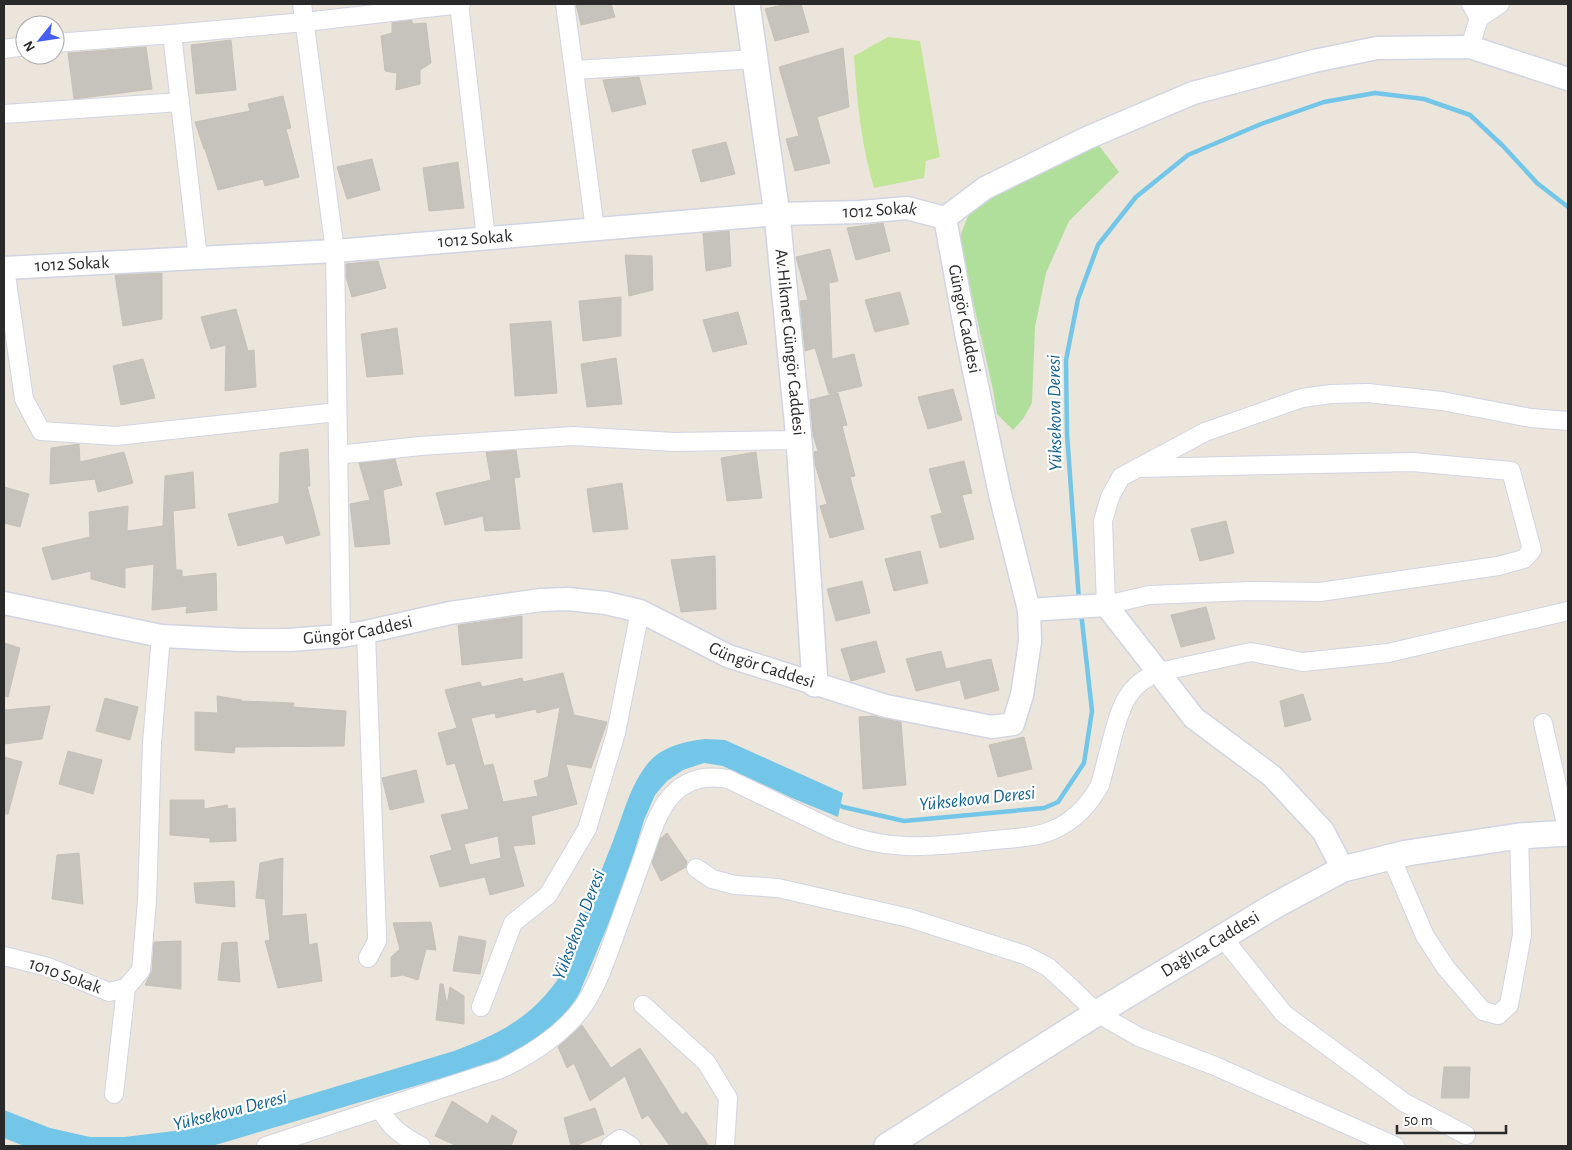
<svg xmlns="http://www.w3.org/2000/svg" width="1572" height="1150" font-family="'Alegreya Sans',sans-serif">
<style>
.green{fill:#b0df9b}
.pitch{fill:#c2e697}
.water{fill:#74c6e8}
.lines{fill:none;stroke-linecap:round;stroke-linejoin:round}
.stream{stroke:#74c6e8;stroke-width:4.5}
.building{fill:#c6c2bc;stroke:#c6c1b6;fill-rule:evenodd}
.minor-casing{stroke:#d1d4e2;stroke-width:20}
.tertiary-casing{stroke:#d1d4e2;stroke-width:25}
.secondary-casing{stroke:#d1d4e2;stroke-width:28}
.minor{stroke:#fff;stroke-width:18}
.tertiary{stroke:#fff;stroke-width:22}
.secondary{stroke:#fff;stroke-width:25}
.labels{text-anchor:middle;dominant-baseline:central;stroke-width:4.5;stroke-linejoin:round;paint-order:stroke}
.street-label{font-size:18px;fill:#2a2a2a;stroke:#fff}
.water-label{font-size:19px;font-style:italic;fill:#146393;stroke:#fff}
</style>
<rect width="100%" height="100%" fill="#ebe5dc"/>
<polygon class="green" points="1094,139 1119,172 1069,221 1046,273 1035,327 1032,403 1023,419 1013,430 997,414 993,390 959,239 973,203"/>
<path class="pitch" d="M888 37 920 41 940 157 926 161 924 178 874 188C861 144 857 102 854 56Z"/>
<path class="water" d="M705 739 725 740 843 793 838 817 792 798 723 766 704 763 683 770 667 781 655 795 644 820 623 889 576 1001 568 1015 545 1033 512 1055 469 1070 212 1146H24L4 1138V1110L50 1128 90 1137H124L174 1131 235 1117 454 1051C498 1034 530 1019 558 979 576 933 595 887 613 841 624 813 630 784 650 761 664 746 686 741 705 739Z"/>
<g class="lines">
<g class="stream">
<polyline points="1079,600 1067,434 1066,360 1078,299 1098,245 1136,197 1188,155 1261,124 1324,102 1375,93 1424,99 1470,115 1503,146 1537,183 1568,207"/>
<polyline points="836,804 843,807 904,821 1044,808 1058,802 1084,763 1092,711 1081,612"/>
</g>
</g>
<g class="building">
<polygon points="576,4 611,4 615,17 581,25"/>
<polygon points="787,4 801,4 809,32 775,41 765,9"/>
<polygon points="411,20 413,24 426,23 431,63 420,70 420,84 396,90 397,73 385,71 381,36 392,33 392,23"/>
<polygon points="231,40 236,90 196,94 191,45"/>
<polygon points="146,47 152,89 74,99 68,53"/>
<polygon points="843,48 849,107 817,117 830,163 795,171 786,139 799,136 779,67"/>
<polygon points="639,77 646,104 612,112 603,80"/>
<polygon points="283,96 291,128 286,129 299,177 265,186 263,179 218,190 205,149 204,149 195,122 250,111 248,104"/>
<polygon points="726,142 735,174 701,182 692,150"/>
<polygon points="372,159 380,190 347,199 337,167"/>
<polygon points="458,162 464,208 429,211 423,168"/>
<polygon points="883,223 890,251 856,260 847,228"/>
<polygon points="729,231 731,266 706,271 703,233"/>
<polygon points="830,249 838,281 829,283 832,359 854,354 862,386 829,394 815,348 805,351 800,301 808,300 796,257"/>
<polygon points="625,255 652,256 653,290 629,296"/>
<polygon points="378,261 386,288 352,297 346,277 346,264"/>
<polygon points="162,273 162,319 123,326 115,275"/>
<polygon points="900,292 909,324 875,332 865,300"/>
<polygon points="621,297 621,336 583,341 579,301"/>
<polygon points="236,309 248,351 254,350 256,387 225,391 226,345 211,349 201,317"/>
<polygon points="738,312 747,344 713,352 703,320"/>
<polygon points="551,321 557,393 515,396 510,324"/>
<polygon points="397,328 403,374 367,377 361,334"/>
<polygon points="616,358 622,404 587,407 581,364"/>
<polygon points="143,359 155,398 121,405 113,366"/>
<polygon points="953,389 962,420 928,429 918,397"/>
<polygon points="838,393 847,425 842,426 855,476 850,477 864,529 830,538 820,506 827,504 815,464 814,452 818,451 813,435 810,400"/>
<polygon points="79,444 80,462 124,452 133,483 98,492 95,479 50,484 51,448"/>
<polygon points="308,449 310,486 307,486 320,535 286,544 283,535 238,546 228,514 279,503 280,453"/>
<polygon points="516,450 520,477 514,478 520,529 485,531 483,516 445,525 436,493 491,480 486,452"/>
<polygon points="756,452 762,498 727,501 721,458"/>
<polygon points="395,459 402,485 383,490 390,544 355,547 350,504 370,500 359,463"/>
<polygon points="964,461 972,493 962,495 974,539 940,548 931,516 942,513 929,469"/>
<polygon points="193,472 195,508 173,511 176,570 182,570 182,577 216,573 217,610 186,613 187,606 152,610 154,564 125,568 125,588 91,579 91,571 52,580 42,548 90,537 89,512 128,506 127,531 163,526 165,476"/>
<polygon points="622,483 628,529 593,532 587,489"/>
<polygon points="4,487 29,494 20,527 4,523"/>
<polygon points="1226,521 1234,553 1200,561 1191,529"/>
<polygon points="920,551 928,583 894,591 885,559"/>
<polygon points="715,556 716,609 681,612 671,560"/>
<polygon points="862,581 870,613 836,621 827,589"/>
<polygon points="1206,607 1215,639 1181,647 1171,615"/>
<polygon points="522,616 522,658 462,665 458,625"/>
<polygon points="876,641 885,672 851,681 841,649"/>
<polygon points="4,643 20,648 8,697 4,696"/>
<polygon points="941,651 946,669 991,659 999,690 965,699 960,680 916,691 906,659"/>
<path d="M563 673 574 715 607 722 591 768 566 764 577 804 531 816 535 844 513 846 524 886 490 895 485 877 440 887 430 856 452 850 441 815 469 809 455 763 447 765 438 733 457 728 445 690 480 682 482 687 522 678 523 682ZM560 707 548 777 534 781 538 796 503 802 493 764 484 766 471 718 495 713 496 718 536 709 537 713ZM498 836 501 858 470 865 464 844Z"/>
<polygon points="1303,694 1311,720 1285,727 1280,701"/>
<polygon points="217,696 242,700 241,701 294,703 293,707 346,711 344,746 235,747 234,753 195,750 195,712 218,713"/>
<polygon points="105,698 138,707 130,740 96,731"/>
<polygon points="50,706 42,739 4,744 4,710"/>
<polygon points="873,716 901,722 906,785 863,789 859,717"/>
<polygon points="1024,737 1032,769 998,777 989,745"/>
<polygon points="68,751 102,760 93,794 59,784"/>
<polygon points="4,757 22,762 8,814 4,814"/>
<polygon points="416,770 424,802 390,810 382,778"/>
<polygon points="170,800 204,800 204,809 227,805 228,809 235,808 236,841 210,842 210,838 170,835"/>
<polygon points="667,833 687,862 686,867 661,881 652,863 660,839"/>
<polygon points="79,853 83,904 52,899 57,855"/>
<polygon points="283,858 282,916 306,914 309,945 317,943 322,981 278,988 265,941 270,940 265,899 256,898 260,863"/>
<polygon points="234,881 235,907 196,903 194,883"/>
<polygon points="431,922 436,950 426,949 418,980 403,975 391,977 391,957 400,949 393,923"/>
<polygon points="459,936 486,941 480,974 453,971"/>
<polygon points="181,941 181,989 145,985 152,971 154,942"/>
<polygon points="237,942 240,982 218,980 222,943"/>
<polygon points="440,984 443,984 447,1005 450,987 464,996 464,1024 436,1020"/>
<polygon points="582,1025 611,1068 640,1048 682,1115 686,1112 709,1146 670,1146 648,1115 642,1119 625,1076 590,1101 574,1063 567,1068 558,1047"/>
<polygon points="1444,1067 1470,1067 1469,1098 1441,1098"/>
<polygon points="452,1101 488,1124 492,1115 517,1131 511,1146 457,1146 435,1136"/>
<polygon points="595,1108 604,1134 575,1146 571,1146 564,1118"/>
</g>
<g class="lines">
<defs>
<g id="minor">
<polyline points="302,4 335,251 341,636"/>
<polyline points="459,4 486,238"/>
<polyline points="565,4 595,229"/>
<polyline points="1471,4 1479,18"/>
<polyline points="172,34 198,258"/>
<polyline points="55,43 172,34 305,22 461,4"/>
<polyline points="1470,47 1479,18 1500,4"/>
<polyline points="4,49 25,46"/>
<polyline points="574,70 755,59"/>
<polyline points="4,114 180,102"/>
<polyline points="5,268 24,399 41,431 116,436 337,412"/>
<polyline points="338,455 420,446 573,436 674,442 799,440"/>
<polyline points="1138,468 1412,462 1511,471 1532,550 1524,559 1498,566 1320,592 1250,591 1149,595 1106,605 1103,521 1110,497 1121,477 1205,432 1302,398 1331,394 1368,393 1442,401 1531,418 1568,421"/>
<polyline points="366,632 377,935 377,941 368,958"/>
<polyline points="1543,723 1568,833"/>
<polyline points="1391,857 1425,936 1446,968 1483,1011 1498,1015 1509,1005 1522,935 1519,836"/>
<polyline points="696,868 712,879 735,885 778,888 909,918 1025,955 1048,967 1071,988 1097,1013 1139,1037 1215,1066 1395,1146"/>
<polyline points="1223,938 1284,1014 1405,1103 1466,1135"/>
<polyline points="4,956 48,967 109,992 126,988"/>
<polyline points="643,1005 706,1062 728,1098 725,1146"/>
<polyline points="481,1007 513,923 548,895 587,829 616,733 640,611"/>
<polyline points="114,1094 126,988 141,970 147,901 152,743 161,636"/>
<path d="M381 1110C390 1128 404 1137 421 1146"/>
<path d="M266 1146 501 1069C532 1054 564 1034 584 1005 599 982 607 957 616 932 625 907 634 882 643 857 650 837 657 811 672 795 687 779 707 775 728 779L834 830C892 854 935 846 995 840 1014 838 1036 838 1055 829 1075 820 1089 805 1100 785 1104 770 1108 755 1112 739 1121 707 1126 685 1159 672L1251 652 1303 662 1388 653 1568 611"/>
<polyline points="610,1146 620,1139 631,1146"/>
</g>
<g id="tertiary">
<polyline points="945,218 985,188 1087,138 1193,93 1314,61 1377,48 1470,47 1568,79"/>
<path id="s1" d="M4 268 335 251 777 214 861 212 907 208 945 218"/>
<path id="s2" d="M4 603 161 636 242 640H289L341 636 366 632 450 613 541 600 568 599 606 603 640 611 728 656 886 706 992 727 1013 724 1022 695 1030 642 1029 610 1000 494 967 338 945 218"/>
<polyline points="1029,610 1106,605 1194,718 1272,776 1323,831 1343,869"/>
</g>
<g id="secondary">
<path id="s3" d="M747 4 777 214 799 440 815 684"/>
<path id="s4" d="M887 1146 1097 1013 1276 905 1343 869 1407 853 1519 836 1568 833"/>
</g>
</defs>
<use href="#minor" class="minor-casing"/>
<use href="#tertiary" class="tertiary-casing"/>
<use href="#secondary" class="secondary-casing"/>
<use href="#minor" class="minor"/>
<use href="#tertiary" class="tertiary"/>
<use href="#secondary" class="secondary"/>
</g>
<g class="labels">
<g class="street-label">
<text stroke="none"><textPath href="#s1" startOffset="878">1012 Sokak</textPath></text>
<text stroke="none"><textPath href="#s1" startOffset="472">1012 Sokak</textPath></text>
<text stroke="none"><textPath href="#s1" startOffset="68">1012 Sokak</textPath></text>
<text transform="translate(964 319) rotate(79)">Güngör Caddesi</text>
<text stroke="none"><textPath href="#s3" startOffset="341">Av.Hikmet Güngör Caddesi</textPath></text>
<text stroke="none"><textPath href="#s2" startOffset="358">Güngör Caddesi</textPath></text>
<text stroke="none"><textPath href="#s2" startOffset="778">Güngör Caddesi</textPath></text>
<text stroke="none"><textPath href="#s4" startOffset="381">Dağlıca Caddesi</textPath></text>
<text transform="translate(65 976) rotate(20)">1010 Sokak</text>
</g>
<g class="water-label">
<text transform="translate(1055 413) rotate(-91)">Yüksekova Deresi</text>
<text transform="translate(977 799) rotate(-6)">Yüksekova Deresi</text>
<text transform="translate(579 925) rotate(-69)">Yüksekova Deresi</text>
<text transform="translate(230 1111) rotate(-14)">Yüksekova Deresi</text>
</g>
</g>
<rect width="1572" height="1150" fill="none" stroke="#2a2a2a" stroke-width="10"/>
<g transform="translate(40 40) rotate(240)"><circle r="24" fill="#ffffff" stroke="#aaaaaa"/>
<path d="M0-4L9 19L0 12L-9 19Z" fill="#435ef1"/>
<text y="-8" font-size="14" font-weight="bold" text-anchor="middle" fill="#2a2a2a">N</text>
</g>
<path d="M1397 1125v8h109v-8" fill="none" stroke="#2a2a2a" stroke-width="2.5"/>
<text x="1404" y="1125" font-size="15" fill="#2a2a2a" stroke="#ffffff" stroke-width="4" paint-order="stroke">50 m</text>
</svg>
